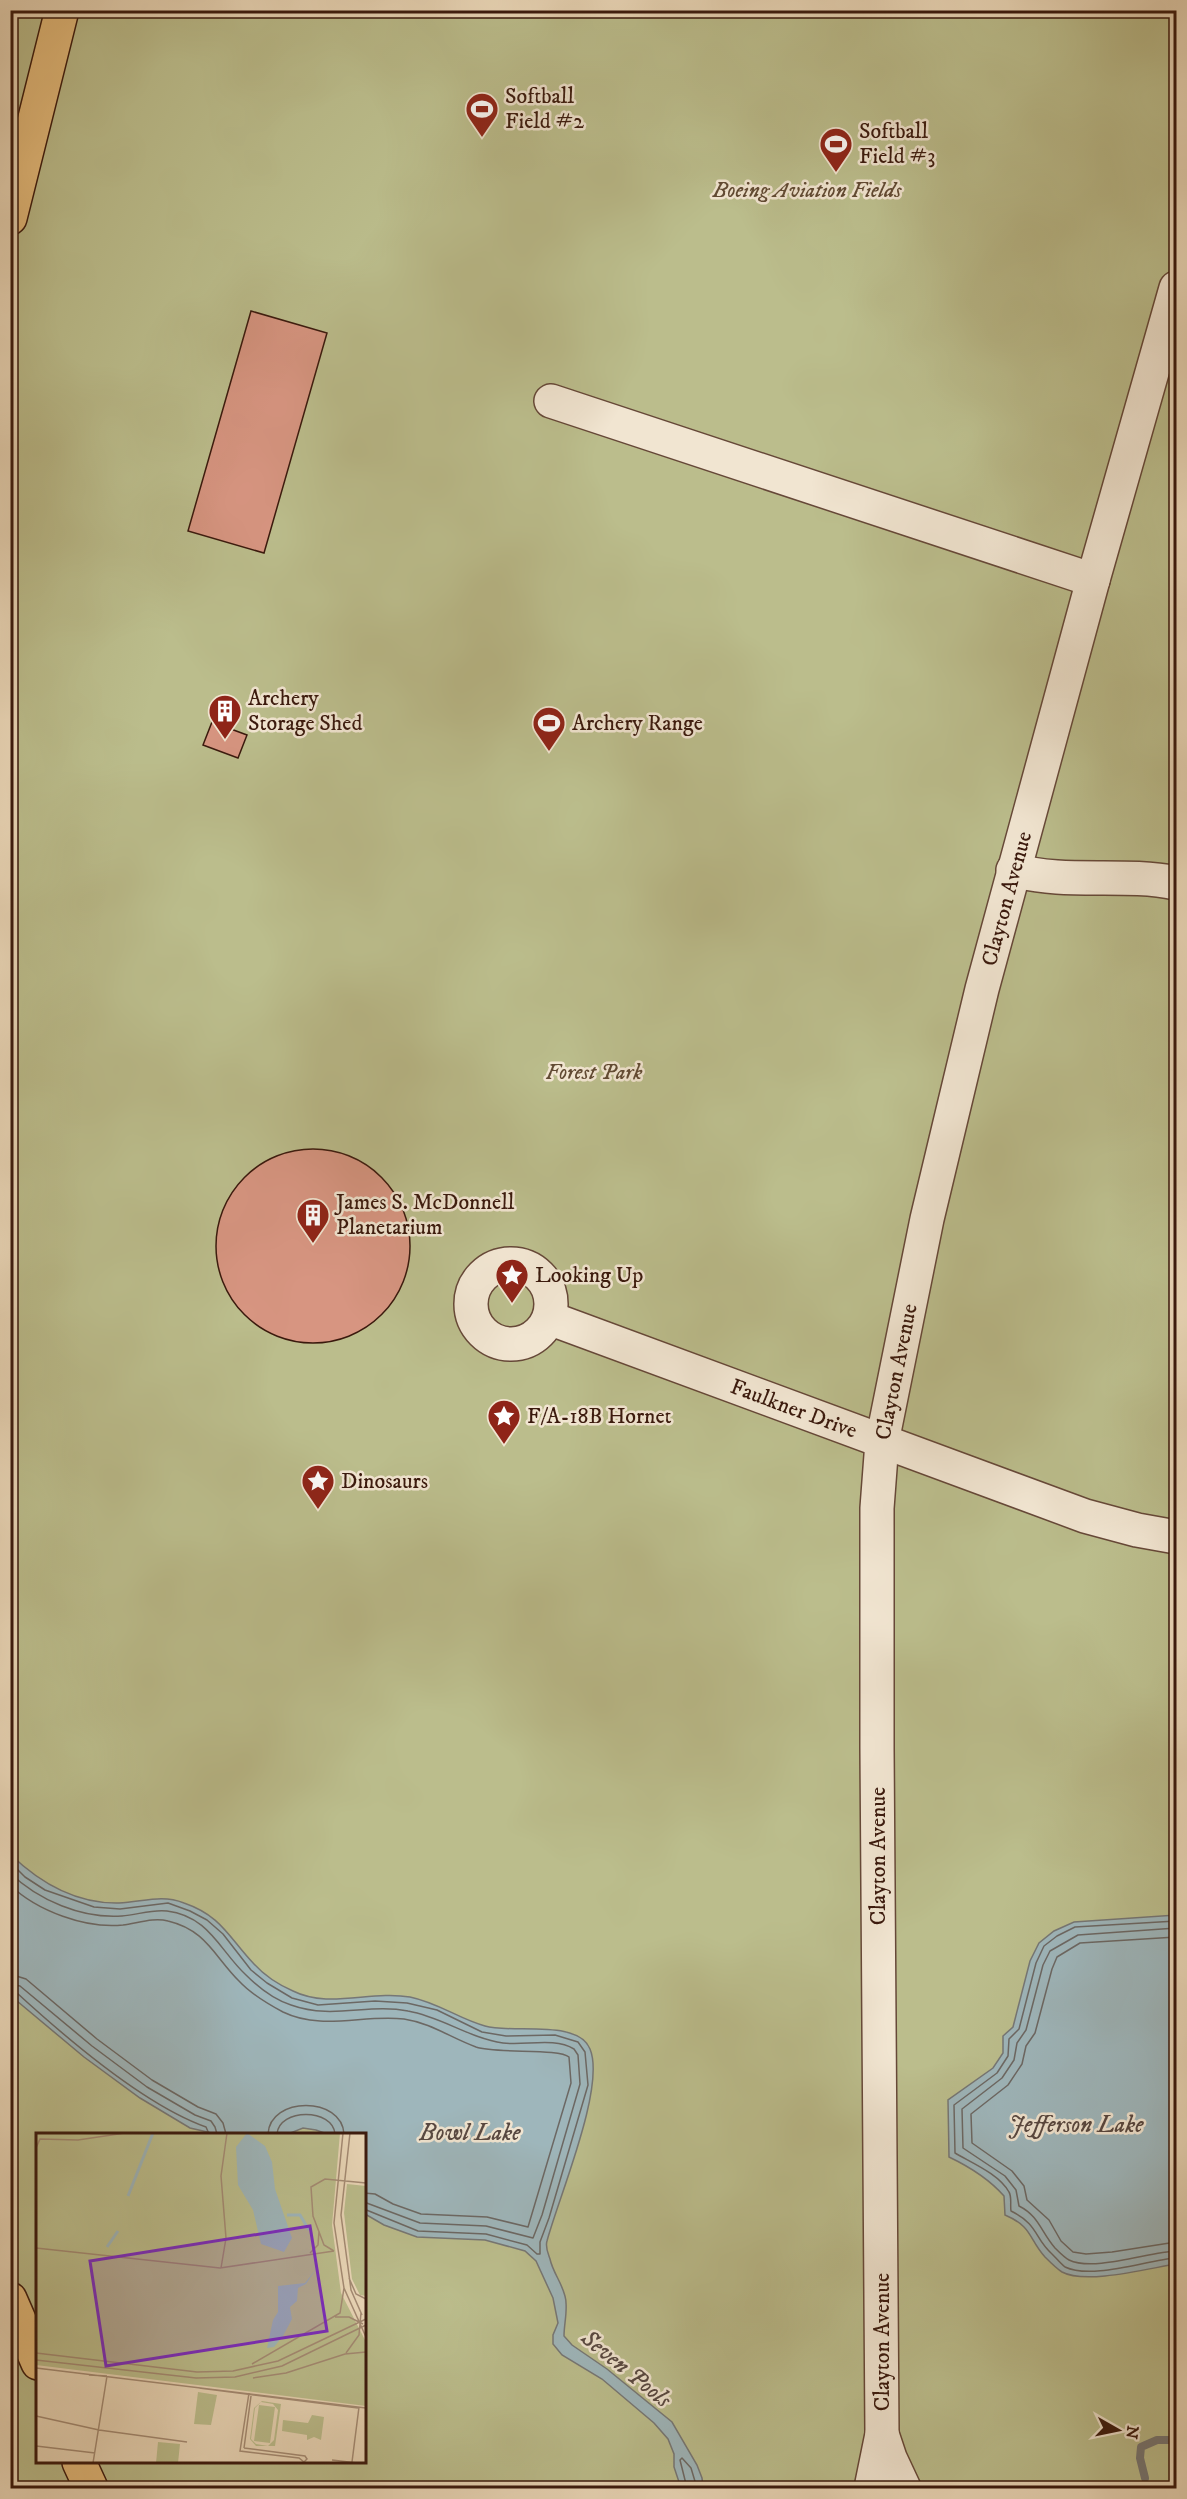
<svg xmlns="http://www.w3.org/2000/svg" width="1187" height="2499" font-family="'IM FELL DW Pica',serif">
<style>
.green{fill:#bbbd8c;stroke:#7a6b4c;stroke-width:1.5;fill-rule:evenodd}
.water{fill:#9eb6bb;stroke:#767775;stroke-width:1.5}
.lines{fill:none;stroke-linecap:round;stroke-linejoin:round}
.shore{stroke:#6c6864;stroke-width:1.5}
.stream{stroke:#767775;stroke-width:8}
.building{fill:#d79581;stroke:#3a190d;stroke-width:1.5}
.minor-casing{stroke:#664838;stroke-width:36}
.highway-casing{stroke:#3a190d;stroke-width:36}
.minor{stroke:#f1e5d1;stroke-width:33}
.highway{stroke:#e5bc7c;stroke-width:33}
.labels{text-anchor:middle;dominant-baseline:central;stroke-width:5;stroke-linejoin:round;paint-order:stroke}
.poi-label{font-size:22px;fill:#3a190d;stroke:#f1e5d1;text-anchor:start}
.park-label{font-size:22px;font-style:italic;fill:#614a33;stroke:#f1e5d1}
.street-label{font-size:22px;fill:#3a190d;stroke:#f1e5d1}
.water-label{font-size:24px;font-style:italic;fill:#584841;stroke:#f1e5d1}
.inset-river{fill:none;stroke:#9eb6bb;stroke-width:3}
.inset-road{fill:none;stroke:#a48b74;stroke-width:1.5}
.view{fill:#7b2cbf;fill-opacity:0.15;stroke:#7b2cbf;stroke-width:3}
.inset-edge{fill:none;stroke:#3a190d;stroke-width:3}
</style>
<rect width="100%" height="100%" fill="#ead7b8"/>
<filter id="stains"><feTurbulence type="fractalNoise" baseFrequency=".00333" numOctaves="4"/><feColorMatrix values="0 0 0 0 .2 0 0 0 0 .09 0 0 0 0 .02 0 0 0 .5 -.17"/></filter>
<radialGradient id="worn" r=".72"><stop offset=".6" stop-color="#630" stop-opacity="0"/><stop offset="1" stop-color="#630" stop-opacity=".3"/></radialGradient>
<path class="green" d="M11 11H1176V2488H11ZM38 2134H364V2462H38Z"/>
<g class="water">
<path d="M10 1854C40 1883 76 1904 119 1903 143 1902 161 1894 184 1903 222 1916 229 1938 254 1964 264 1975 279 1985 293 1991 329 2009 371 1990 410 1997 439 2003 459 2019 485 2026 513 2034 578 2019 590 2049 606 2087 558 2199 547 2241 545 2247 548 2253 550 2259 553 2274 566 2288 566 2303 567 2314 564 2325 564 2336L572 2345 607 2369 672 2422 697 2465 702 2478 703 2487 683 2488 680 2485 674 2467V2454L668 2439 654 2423 602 2379 562 2355 553 2344V2335L558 2323 553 2298 536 2261 525 2251 485 2240 417 2237 384 2225 365 2214 364 2134H327L316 2130 303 2128 288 2134H216L190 2128 140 2098 84 2057 17 2001 10 1995Z"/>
<path d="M1176 1915V2264C1150 2268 1086 2285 1062 2272 1057 2269 1050 2262 1045 2257 1028 2238 1033 2227 1005 2215L1004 2196C989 2179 970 2167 949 2157L948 2100 993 2068 1003 2053V2036L1013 2027 1030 1961 1039 1943 1054 1931 1074 1922Z"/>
</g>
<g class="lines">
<g class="shore">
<polyline points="10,1862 25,1877 45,1890 94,1907 120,1909 168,1903 190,1911 207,1920 223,1934 251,1970 267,1983 292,1998 318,2005 375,2001 407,2003 437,2010 482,2032 506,2036 555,2035 578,2042 585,2052 588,2085 549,2218 540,2242 540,2254 537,2254 527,2245 486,2234 418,2231 364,2209"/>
<path d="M10 1873C38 1900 82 1919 122 1916 137 1915 152 1909 167 1911 209 1916 220 1951 246 1975 258 1987 275 2000 291 2005 333 2020 368 2003 408 2011 442 2017 469 2038 503 2043 525 2046 554 2037 574 2049L578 2055 580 2084 542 2215 533 2238 486 2226 420 2223 364 2202"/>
<path d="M10 1885C37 1911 86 1929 123 1925 138 1923 154 1917 168 1921 206 1930 214 1956 239 1981 251 1994 268 2004 283 2012 322 2031 364 2014 404 2019 431 2023 451 2038 476 2047 497 2054 559 2048 569 2057L571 2083 528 2227 487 2217 421 2214 393 2204 375 2194 364 2193"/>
<path d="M1176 1921 1075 1927 1057 1936 1044 1946 1036 1963 1019 2029 1009 2039 1008 2056 997 2073 954 2105 955 2153C972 2163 999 2174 1009 2192 1012 2197 1010 2205 1011 2211 1039 2225 1034 2238 1052 2254 1056 2258 1061 2264 1065 2267 1092 2280 1147 2260 1176 2258"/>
<path d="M1176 1928 1078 1935 1050 1951 1043 1965 1026 2030 1017 2043 1014 2060 1002 2078 962 2109 963 2148 1005 2176 1016 2190 1019 2206C1039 2216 1041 2232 1055 2248 1058 2251 1065 2258 1069 2260 1094 2272 1149 2252 1176 2251"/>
<polyline points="1176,1937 1080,1943 1057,1957 1052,1969 1035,2033 1026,2046 1022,2064 1008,2085 971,2114 972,2143 1012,2171 1024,2186 1027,2200 1049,2220 1061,2241 1073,2252 1086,2254 1112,2252 1176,2242"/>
<polyline points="10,1974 26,1979 97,2039 152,2080 198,2107 216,2114 223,2123 226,2134"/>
<polyline points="10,1984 20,1986 92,2046 147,2087 195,2115 211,2121 215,2127 217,2134"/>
<path d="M10 1991 17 1993C65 2037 144 2105 206 2127L209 2134"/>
<path d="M268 2134C270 2096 342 2096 344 2134"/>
<path d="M277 2134C279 2108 333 2108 335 2134"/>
<polyline points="687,2488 680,2460 682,2458 691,2468 697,2488"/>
</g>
<polyline class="stream" points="1145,2478 1140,2458 1141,2447 1157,2440 1176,2440"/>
</g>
<g class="building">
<polygon points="251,311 327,333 264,553 188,531"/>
<polygon points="212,722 247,735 238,758 203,745"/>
<circle cx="313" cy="1246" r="97"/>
</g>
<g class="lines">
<defs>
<g id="minor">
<polyline points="551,401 1093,580"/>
<path d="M1013 870C1067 885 1122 872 1176 883"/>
<circle cx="511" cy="1304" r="40"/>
<path id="s1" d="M549 1318 1085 1516 1137 1530 1176 1537"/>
<polyline points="882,2434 890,2458 904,2488"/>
<path id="s2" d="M871 2488 882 2434 877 1748V1508L882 1442 927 1219 982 989 1093 580 1176 288"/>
</g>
<g id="highway">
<polyline points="10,218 62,10"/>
<polyline points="10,2299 38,2363"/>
<polyline points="79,2462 91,2488"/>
</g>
</defs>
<use href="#minor" class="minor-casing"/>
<use href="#highway" class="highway-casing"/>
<use href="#minor" class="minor"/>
<use href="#highway" class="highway"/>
</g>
<defs>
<symbol id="stadium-pin" viewBox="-11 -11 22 30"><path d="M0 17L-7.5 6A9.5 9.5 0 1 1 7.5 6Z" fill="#8f2418" stroke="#f1e5d1"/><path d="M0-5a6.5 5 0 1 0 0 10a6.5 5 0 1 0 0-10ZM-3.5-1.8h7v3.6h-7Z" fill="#fff"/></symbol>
<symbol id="building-pin" viewBox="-11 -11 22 30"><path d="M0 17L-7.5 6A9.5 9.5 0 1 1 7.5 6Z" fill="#8f2418" stroke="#f1e5d1"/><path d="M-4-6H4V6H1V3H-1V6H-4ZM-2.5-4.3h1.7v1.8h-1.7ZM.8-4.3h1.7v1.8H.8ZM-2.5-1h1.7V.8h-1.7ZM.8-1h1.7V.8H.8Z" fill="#fff"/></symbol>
<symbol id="sight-pin" viewBox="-11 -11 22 30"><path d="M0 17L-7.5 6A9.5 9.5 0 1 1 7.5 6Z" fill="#8f2418" stroke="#f1e5d1"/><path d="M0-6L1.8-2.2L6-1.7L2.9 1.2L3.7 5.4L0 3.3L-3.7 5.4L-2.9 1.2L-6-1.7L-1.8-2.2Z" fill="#fff"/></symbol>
</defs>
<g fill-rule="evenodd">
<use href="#stadium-pin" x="463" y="90" width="38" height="52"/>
<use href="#stadium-pin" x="817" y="125" width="38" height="52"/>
<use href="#building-pin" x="206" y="692" width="38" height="52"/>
<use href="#stadium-pin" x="530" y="704" width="38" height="52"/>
<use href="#building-pin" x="294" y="1196" width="38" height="52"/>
<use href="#sight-pin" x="493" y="1256" width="38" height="52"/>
<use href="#sight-pin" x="485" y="1397" width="38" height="52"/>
<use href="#sight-pin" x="299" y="1462" width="38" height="52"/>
</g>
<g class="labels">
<g class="poi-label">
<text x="505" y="96">Softball<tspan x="505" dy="25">Field #2</tspan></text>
<text x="859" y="131">Softball<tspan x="859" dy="25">Field #3</tspan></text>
<text x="248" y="698">Archery<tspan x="248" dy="25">Storage Shed</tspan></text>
<text x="572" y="723">Archery Range</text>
<text x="336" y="1202">James S. McDonnell<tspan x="336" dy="25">Planetarium</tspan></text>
<text x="535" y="1275">Looking Up</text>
<text x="527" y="1416">F/A-18B Hornet</text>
<text x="341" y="1481">Dinosaurs</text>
</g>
<g class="park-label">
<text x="807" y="190">Boeing Aviation Fields</text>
<text x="594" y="1072">Forest Park</text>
</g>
<g class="street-label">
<text stroke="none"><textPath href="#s2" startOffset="1605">Clayton Avenue</textPath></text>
<text stroke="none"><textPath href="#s2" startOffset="1119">Clayton Avenue</textPath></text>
<text stroke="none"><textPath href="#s1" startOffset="261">Faulkner Drive</textPath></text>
<text transform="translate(878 1856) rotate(-90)">Clayton Avenue</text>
<text transform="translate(882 2342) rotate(-90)">Clayton Avenue</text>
</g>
<g class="water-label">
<text x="1076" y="2125">Jefferson Lake</text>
<text x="470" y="2133">Bowl Lake</text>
<text transform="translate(626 2369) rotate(39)">Seven Pools</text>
</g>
</g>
<g transform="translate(36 2133)">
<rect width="330" height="330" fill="#ead7b8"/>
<path d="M0 0H304L296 92 305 160 330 209V273L0 232ZM311 51 330 53V163L324 162 316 146 308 80ZM162 259 181 262 175 292 158 291ZM226 268 245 271 239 313H220L214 306 218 275ZM225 269 237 271 242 277 238 307 232 313 220 311 215 306 219 275ZM223 272 239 274 234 310 218 308ZM276 282 288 284 285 307 278 304 271 307V302L246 298 247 287 272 290ZM122 309 144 311 142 330H120Z" fill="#bbbd8c" fill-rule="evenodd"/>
<path d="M211 0 229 13 236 29 239 56 256 105 248 119 225 111 217 77 202 52 200 14ZM280 136 270 151 262 155 261 168 254 174 256 186 247 203 238 214 231 215 237 187 242 179V153L269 150Z" fill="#9eb6bb"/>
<path class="inset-river" d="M92 63 117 0M251 82H264L273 97M71 114 82 98"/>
<path class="inset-road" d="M307 0 298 90 308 155 330 204M314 0 305 82 315 157 326 182M0 15 4 6 42 7 89 0M0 115 184 135 298 118M298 118 288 112 277 83 275 54 289 46 330 50M274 120 282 112 283 98M185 135 190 105 185 43 191 0M313 145 320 161 330 166M299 184H313L327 191M0 220 161 239 197 238 242 228 330 186M310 220 323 202 325 180M0 227 160 245 199 244 246 233 330 192M216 231 304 180 308 155M0 235 330 275M53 242 71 243M217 245 250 240 309 221 330 219M163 255 322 275M0 283 63 297 151 309M0 313 59 320M208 315 269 323 271 326 268 329 263 325 204 318 213 260M208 315 215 263M296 327 321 330M316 329 323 274M57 330 71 243"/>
<path class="view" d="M274 93 291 198 70 233 54 128Z"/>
<rect width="330" height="330" class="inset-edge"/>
</g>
<rect width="1187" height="2499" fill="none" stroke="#ead7b8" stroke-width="36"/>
<rect x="12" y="12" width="1163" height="2475" fill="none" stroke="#3a190d" stroke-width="3"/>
<rect x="18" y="18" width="1151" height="2463" fill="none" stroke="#3a190d" stroke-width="1.5"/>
<g transform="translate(1118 2430) rotate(99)" stroke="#f1e5d1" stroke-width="4.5" paint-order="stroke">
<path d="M0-4.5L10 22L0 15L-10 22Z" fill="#3a190d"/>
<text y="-9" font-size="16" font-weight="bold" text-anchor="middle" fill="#3a190d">N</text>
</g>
<rect width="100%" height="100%" filter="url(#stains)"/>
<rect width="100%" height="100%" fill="url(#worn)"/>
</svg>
